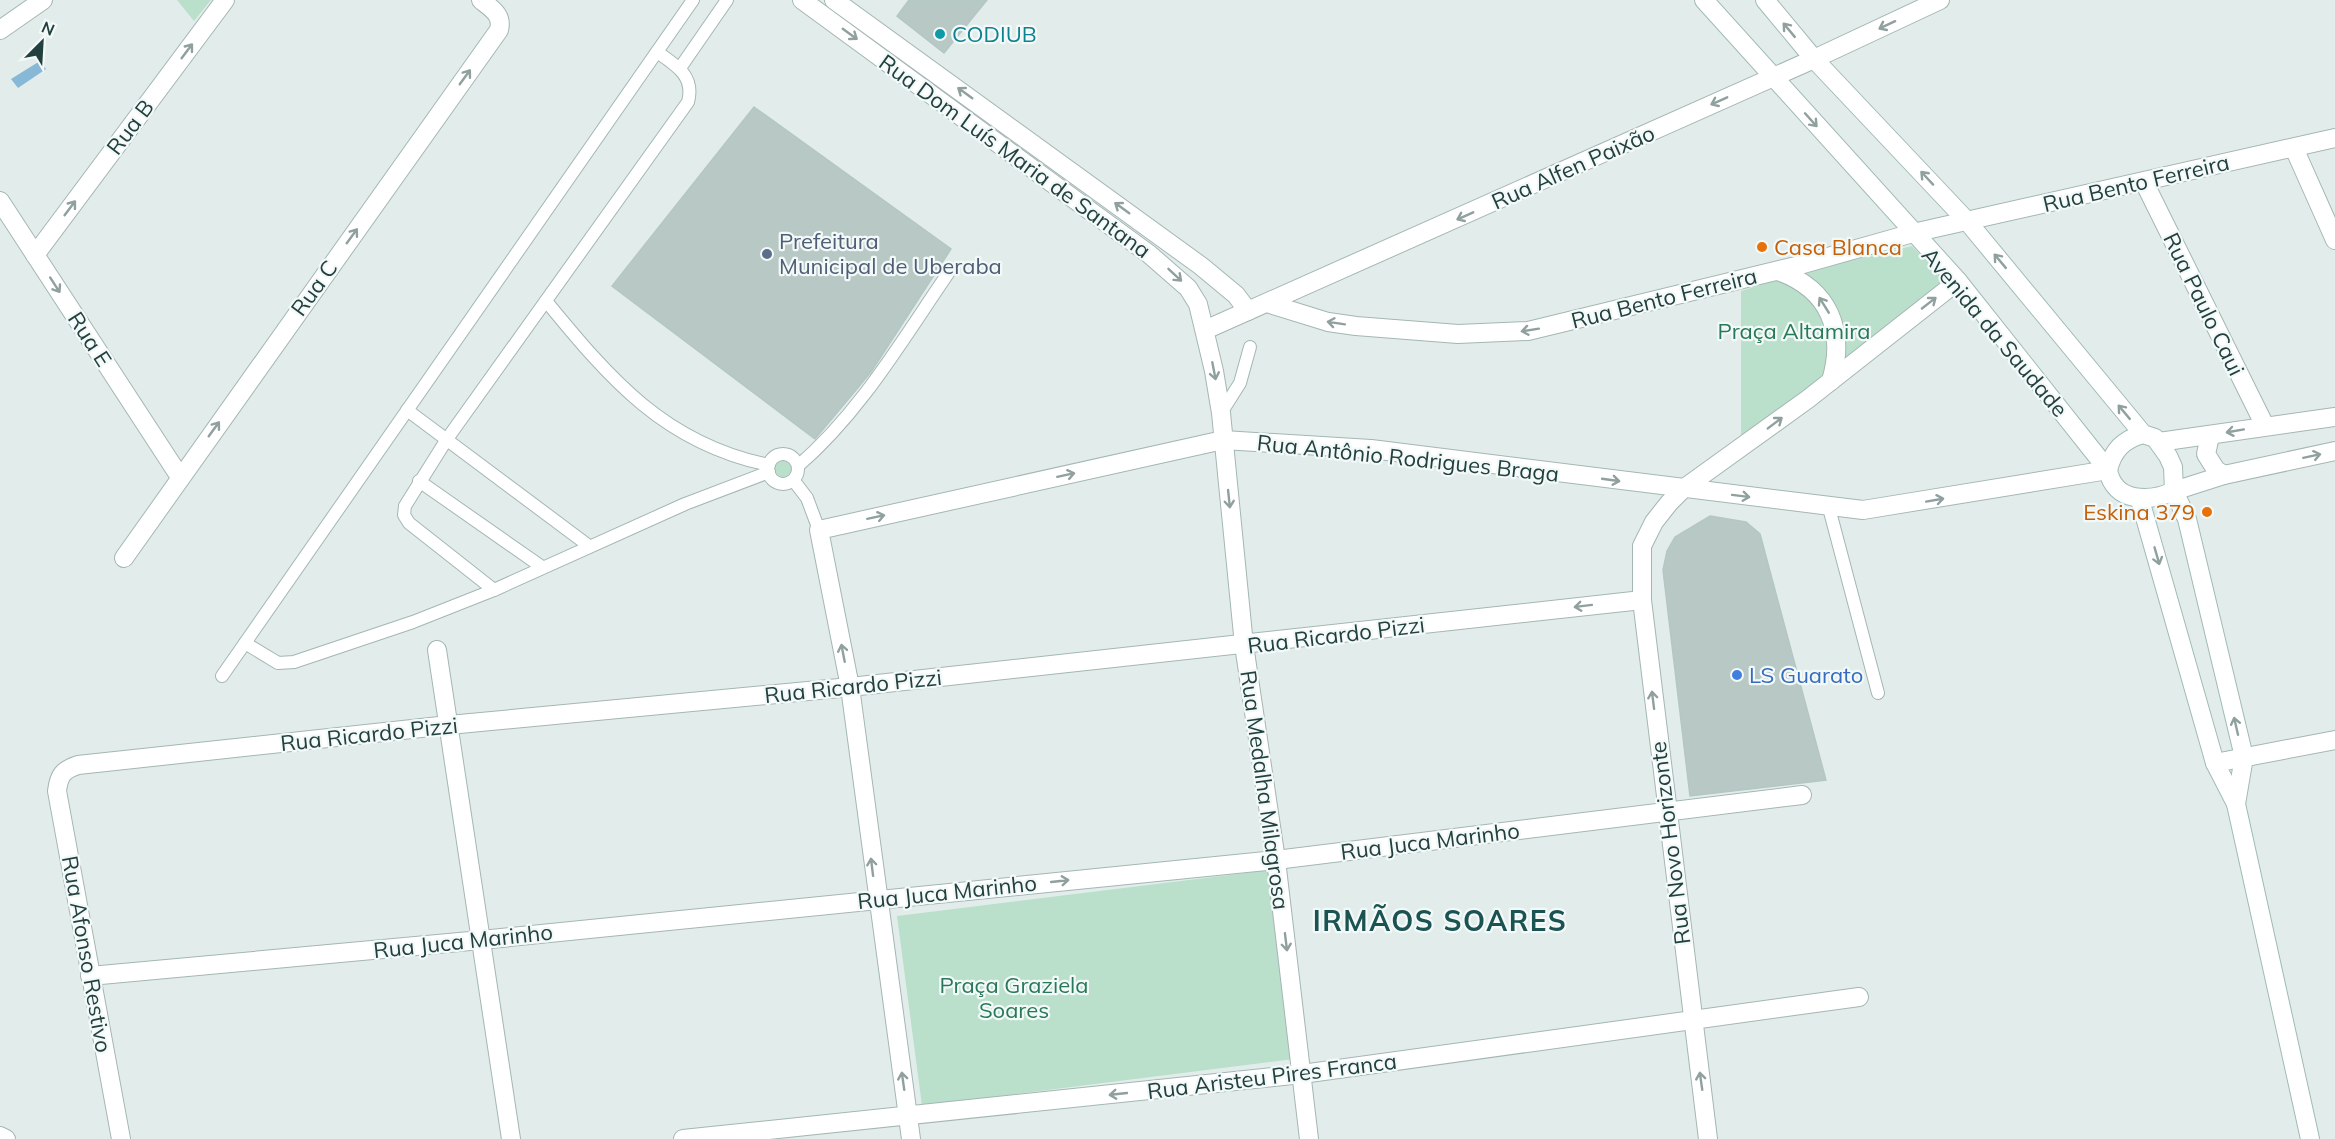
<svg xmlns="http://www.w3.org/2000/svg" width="2335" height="1139" font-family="Mulish,sans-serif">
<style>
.green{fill:#bae0cc}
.water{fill:#87b8d6}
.building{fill:#b7c8c5;stroke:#b4c7c4;stroke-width:1.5}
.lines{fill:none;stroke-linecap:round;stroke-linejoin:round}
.service-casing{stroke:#a4b6b4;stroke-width:14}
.minor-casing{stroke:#a4b6b4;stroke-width:20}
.tertiary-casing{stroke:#a4b6b4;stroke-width:20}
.secondary-casing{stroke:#a0bab6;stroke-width:20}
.service{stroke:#fff;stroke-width:12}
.minor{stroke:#fff;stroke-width:18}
.tertiary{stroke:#fff;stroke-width:18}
.secondary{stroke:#fff;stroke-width:18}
.oneway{stroke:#90a09e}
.culture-dot{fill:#0f9aa8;stroke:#f3f9f8;stroke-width:2}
.food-dot{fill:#e8710a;stroke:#f3f9f8;stroke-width:2}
.service-dot{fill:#5c6f8a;stroke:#f3f9f8;stroke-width:2}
.shop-dot{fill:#3f7fe0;stroke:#f3f9f8;stroke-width:2}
.labels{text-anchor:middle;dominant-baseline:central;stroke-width:4.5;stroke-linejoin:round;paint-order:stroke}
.culture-label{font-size:22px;fill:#0d838f;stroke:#f3f9f8;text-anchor:start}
.street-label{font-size:22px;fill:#21403e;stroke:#f3f9f8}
.service-label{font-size:22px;fill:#4e5e75;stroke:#f3f9f8;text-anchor:start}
.food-label{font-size:22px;fill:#c56008;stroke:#f3f9f8;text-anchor:start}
.park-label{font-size:22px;fill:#287959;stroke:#f3f9f8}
.shop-label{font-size:22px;fill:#366cbe;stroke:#f3f9f8;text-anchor:start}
.district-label{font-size:28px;font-weight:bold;letter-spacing:1.5px;fill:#1b5352;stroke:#f3f9f8}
</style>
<rect width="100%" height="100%" fill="#e2edeb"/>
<g class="green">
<polygon points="177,0 211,0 194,21"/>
<polygon points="1912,246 1946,282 1741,441 1741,291 1802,272"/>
<circle cx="784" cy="469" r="13"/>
<polygon points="1270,870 1294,1059 922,1106 897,916"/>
</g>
<polygon class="water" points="40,61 46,69 18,88 11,79"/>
<g class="building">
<polygon points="909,0 987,0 944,53 897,16"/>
<polygon points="754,107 951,249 871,372 815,439 612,286"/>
<polygon points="1710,516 1746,522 1760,534 1826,780 1690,796 1663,570 1667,551 1675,537"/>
</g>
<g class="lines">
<defs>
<g id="service">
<polyline points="680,68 727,0"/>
<path d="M546 301C610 379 665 444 769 465"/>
<polyline points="407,410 589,546"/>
<polyline points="1221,413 1240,383 1250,347"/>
<circle cx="783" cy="469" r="15"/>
<path d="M798 466C861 412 904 337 951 269"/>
<polyline points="419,481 542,567"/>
<polyline points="794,481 807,498 819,530"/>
<polyline points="1829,508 1878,693"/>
<path d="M494 590 409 523 404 515 405 506 447 439 688 102C695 76 676 65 657 52"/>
<polyline points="245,643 278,663 294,662 413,622 494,590 685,504 769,472"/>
<polyline points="222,676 693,0"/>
</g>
<g id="minor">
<polyline points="0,30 43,0"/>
<polyline points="1814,59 1940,0"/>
<polyline points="2294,148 2335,240"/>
<polyline points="2144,182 2265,426"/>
<polyline points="0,201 180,477"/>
<polyline points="35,255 225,0"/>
<path d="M124 558 499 30C503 15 492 9 481 0"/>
<polyline points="437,650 511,1139"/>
<polyline points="2215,763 2335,740"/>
<polyline points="90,976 481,940 1276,860 1802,795"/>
<path d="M121 1139 57 791C59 775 63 770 78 765L449 725 850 687 1642 600"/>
<polyline points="683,1139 1302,1074 1859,997"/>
<polyline points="911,1139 850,687 819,530 1223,440 1371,449 1863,510 2108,470"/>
<polyline points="1708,1139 1642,600 1642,546 1654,522 1669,503 1683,489 1808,399 1958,281"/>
</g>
<g id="tertiary">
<polyline points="802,0 1149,254 1188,288 1198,304 1214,371 1221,413 1244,645 1276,860 1309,1139"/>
<polyline points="834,0 1201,266 1236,295 1248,311"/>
<path d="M1778 271C1829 289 1846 330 1831 381"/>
<polyline points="1270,304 1328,322 1356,326 1458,334 1528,331 1796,266 1913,233 2335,138"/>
<polyline points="1205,330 1814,59"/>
<polyline points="2210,436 2206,454 2216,470 2224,475"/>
<polyline points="2159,442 2335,417"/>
<polyline points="2174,491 2224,475 2335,451"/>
<polyline points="0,1136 6,1139"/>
</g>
<g id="secondary">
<path d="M1704 0 1958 281 2108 470C2114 503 2150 502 2174 491"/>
<polyline points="1765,0 1814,59 1967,221 2143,434 2155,438 2168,456 2173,467 2174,491 2187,519 2244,757 2236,804"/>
<path d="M2108 470C2113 450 2123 440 2143 434"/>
<polyline points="2140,500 2215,763 2236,804 2310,1139"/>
</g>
</defs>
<use href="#service" class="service-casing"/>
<use href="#minor" class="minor-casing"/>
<use href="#tertiary" class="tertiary-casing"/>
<use href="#secondary" class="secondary-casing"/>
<use href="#service" class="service"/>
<use href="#minor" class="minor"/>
<use href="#tertiary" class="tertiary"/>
<use href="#secondary" class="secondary"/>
</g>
<defs><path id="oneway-shaft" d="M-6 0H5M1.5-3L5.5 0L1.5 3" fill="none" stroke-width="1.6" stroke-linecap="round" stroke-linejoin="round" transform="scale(1.5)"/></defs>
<g class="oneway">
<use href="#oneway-shaft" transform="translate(1887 25) rotate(155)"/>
<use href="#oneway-shaft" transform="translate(1789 30) rotate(-130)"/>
<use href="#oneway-shaft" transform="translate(850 34) rotate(36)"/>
<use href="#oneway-shaft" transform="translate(187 51) rotate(-53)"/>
<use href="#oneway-shaft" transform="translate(465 77) rotate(-54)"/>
<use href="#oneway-shaft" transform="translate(965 93) rotate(-144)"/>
<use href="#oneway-shaft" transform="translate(1719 101) rotate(156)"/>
<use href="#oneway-shaft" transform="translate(1811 120) rotate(48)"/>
<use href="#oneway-shaft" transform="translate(1927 178) rotate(-133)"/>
<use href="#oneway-shaft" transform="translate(70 208) rotate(-53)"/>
<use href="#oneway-shaft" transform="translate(1122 208) rotate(-144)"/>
<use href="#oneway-shaft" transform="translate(1465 216) rotate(156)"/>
<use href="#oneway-shaft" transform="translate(352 236) rotate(-54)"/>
<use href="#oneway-shaft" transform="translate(2000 261) rotate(-130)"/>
<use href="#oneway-shaft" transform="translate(1175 275) rotate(43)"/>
<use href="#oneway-shaft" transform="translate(55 285) rotate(57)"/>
<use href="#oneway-shaft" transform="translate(1929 303) rotate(-38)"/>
<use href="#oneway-shaft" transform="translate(1824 305) rotate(-122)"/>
<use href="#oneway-shaft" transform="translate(1336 323) rotate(-171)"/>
<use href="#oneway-shaft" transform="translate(1530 330) rotate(171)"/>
<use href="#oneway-shaft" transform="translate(1214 371) rotate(79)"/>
<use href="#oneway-shaft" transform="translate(2124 412) rotate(-130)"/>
<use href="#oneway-shaft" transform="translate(1775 423) rotate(-37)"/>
<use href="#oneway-shaft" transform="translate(214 429) rotate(-54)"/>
<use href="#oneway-shaft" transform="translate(2235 431) rotate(170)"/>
<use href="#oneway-shaft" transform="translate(2312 456) rotate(-12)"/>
<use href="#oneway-shaft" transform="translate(1066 475) rotate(-12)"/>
<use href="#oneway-shaft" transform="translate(1611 480) rotate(8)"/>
<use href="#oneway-shaft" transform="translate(1741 496) rotate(7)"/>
<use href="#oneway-shaft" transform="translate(1229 499) rotate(84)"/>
<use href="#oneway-shaft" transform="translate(1935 500) rotate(-10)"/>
<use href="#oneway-shaft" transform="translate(876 517) rotate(-12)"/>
<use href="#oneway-shaft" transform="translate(2157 556) rotate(74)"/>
<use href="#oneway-shaft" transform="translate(1583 606) rotate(173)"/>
<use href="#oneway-shaft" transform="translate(843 653) rotate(-101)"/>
<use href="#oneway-shaft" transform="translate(1653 700) rotate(-97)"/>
<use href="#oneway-shaft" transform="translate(2236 726) rotate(-103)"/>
<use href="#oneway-shaft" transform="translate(872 867) rotate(-97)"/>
<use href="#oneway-shaft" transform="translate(1060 881) rotate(-6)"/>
<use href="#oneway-shaft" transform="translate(1286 942) rotate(83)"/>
<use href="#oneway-shaft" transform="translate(903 1081) rotate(-98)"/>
<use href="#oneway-shaft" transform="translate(1701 1081) rotate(-98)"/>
<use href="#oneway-shaft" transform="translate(1118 1094) rotate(174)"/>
</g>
<circle class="culture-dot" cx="940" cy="34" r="6"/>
<g class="food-dot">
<circle cx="1762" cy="247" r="6"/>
<circle cx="2207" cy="512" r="6"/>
</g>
<circle class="service-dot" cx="767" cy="254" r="6"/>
<circle class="shop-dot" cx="1737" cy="675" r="6"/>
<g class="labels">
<g class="culture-label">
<text x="952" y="34">CODIUB</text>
</g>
<g class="street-label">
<text transform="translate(130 127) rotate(-53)">Rua B</text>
<text transform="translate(1015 156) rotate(36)">Rua Dom Luís Maria de Santana</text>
<text transform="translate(1573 167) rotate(-24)">Rua Alfen Paixão</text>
<text transform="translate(2136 183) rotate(-13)">Rua Bento Ferreira</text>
<text transform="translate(314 288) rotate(-54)">Rua C</text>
<text transform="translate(1664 298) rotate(-14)">Rua Bento Ferreira</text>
<text transform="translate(2204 304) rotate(64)">Rua Paulo Caui</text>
<text transform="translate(1995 332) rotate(50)">Avenida da Saudade</text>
<text transform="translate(90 339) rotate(57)">Rua E</text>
<text transform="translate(1408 458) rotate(6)">Rua Antônio Rodrigues Braga</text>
<text transform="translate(1336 635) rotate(-7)">Rua Ricardo Pizzi</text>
<text transform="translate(853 686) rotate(-6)">Rua Ricardo Pizzi</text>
<text transform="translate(369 734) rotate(-6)">Rua Ricardo Pizzi</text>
<text transform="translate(1265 790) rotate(82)">Rua Medalha Milagrosa</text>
<text transform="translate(1430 841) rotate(-7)">Rua Juca Marinho</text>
<text transform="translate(1670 843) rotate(-97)">Rua Novo Horizonte</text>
<text transform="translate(947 892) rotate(-6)">Rua Juca Marinho</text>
<text transform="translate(463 941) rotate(-6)">Rua Juca Marinho</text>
<text transform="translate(87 954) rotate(80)">Rua Afonso Restivo</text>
<text transform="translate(1272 1076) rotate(-7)">Rua Aristeu Pires Franca</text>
</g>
<g class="service-label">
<text x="779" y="241">Prefeitura<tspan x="779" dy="25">Municipal de Uberaba</tspan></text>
</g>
<g class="food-label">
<text x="1774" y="247">Casa Blanca</text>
<text x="2195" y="512" text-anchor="end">Eskina 379</text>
</g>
<g class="park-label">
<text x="1794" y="331">Praça Altamira</text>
<text x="1014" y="985">Praça Graziela<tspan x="1014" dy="25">Soares</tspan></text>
</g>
<g class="shop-label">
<text x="1749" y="675">LS Guarato</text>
</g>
<g class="district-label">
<text x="1440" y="920">IRMÃOS SOARES</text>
</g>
</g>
<g transform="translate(42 42) rotate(24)" stroke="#f3f9f8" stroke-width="4.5" paint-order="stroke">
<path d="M0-4.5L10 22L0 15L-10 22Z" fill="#21403e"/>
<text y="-9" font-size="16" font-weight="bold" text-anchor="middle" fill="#21403e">N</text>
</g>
</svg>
